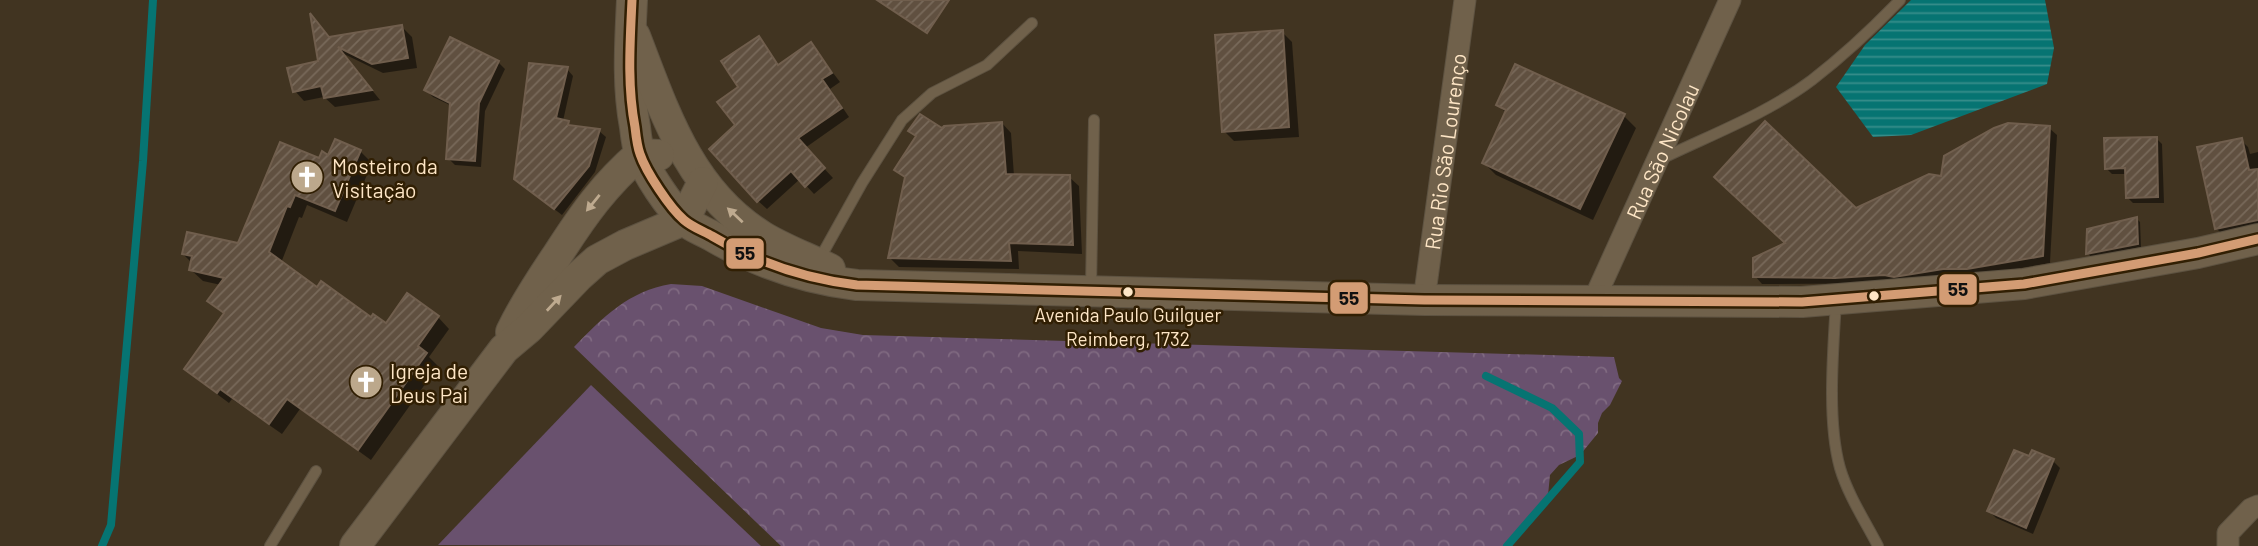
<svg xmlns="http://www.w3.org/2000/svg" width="2258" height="546" font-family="Barlow,sans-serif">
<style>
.forest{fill:url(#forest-crowns)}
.pitch{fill:#69516e}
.water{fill:url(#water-rules)}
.shadow{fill:#0007}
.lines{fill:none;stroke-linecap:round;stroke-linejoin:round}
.stream{stroke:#067472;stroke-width:8}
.building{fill:url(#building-hatch);stroke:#705e4d;stroke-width:2}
.service-casing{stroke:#5d5241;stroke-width:12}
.minor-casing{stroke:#5d5241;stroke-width:23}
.secondary-casing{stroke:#5d5241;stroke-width:32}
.service{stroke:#70614b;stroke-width:10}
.minor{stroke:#70614b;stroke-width:21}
.secondary{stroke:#70614b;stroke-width:30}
.bus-1-casing{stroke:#311f03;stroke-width:14}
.bus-1{stroke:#d39c74;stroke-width:9}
.oneway{fill:#beaa8f}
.bus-dot{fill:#fee6c6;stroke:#311f03;stroke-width:2.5}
.labels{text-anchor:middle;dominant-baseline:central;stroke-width:5;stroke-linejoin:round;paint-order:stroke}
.bus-label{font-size:19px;fill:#fee6c6;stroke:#311f03}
.street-label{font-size:21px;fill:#fee6c6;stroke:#311f03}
.poi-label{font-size:21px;fill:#fee6c6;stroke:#311f03;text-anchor:start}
.line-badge{stroke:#311f03;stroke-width:2.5}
.pale-badge-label{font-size:19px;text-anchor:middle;font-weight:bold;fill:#111}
</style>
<defs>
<pattern id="forest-crowns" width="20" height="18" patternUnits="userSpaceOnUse" patternTransform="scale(1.75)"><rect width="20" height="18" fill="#69516e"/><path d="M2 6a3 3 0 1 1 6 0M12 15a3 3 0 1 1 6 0" fill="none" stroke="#806a81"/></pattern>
<pattern id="water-rules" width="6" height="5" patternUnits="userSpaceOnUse" patternTransform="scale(1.75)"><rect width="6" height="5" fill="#067472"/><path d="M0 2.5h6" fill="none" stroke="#388e8b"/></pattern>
<pattern id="building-hatch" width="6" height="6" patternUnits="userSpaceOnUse" patternTransform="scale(1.75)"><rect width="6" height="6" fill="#605040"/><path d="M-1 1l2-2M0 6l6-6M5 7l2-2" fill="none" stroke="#78695a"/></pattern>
</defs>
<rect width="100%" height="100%" fill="#413421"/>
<path class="forest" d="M671 284 702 286 821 328 863 335 1614 357 1619 378 1622 381 1610 405 1602 413 1598 423V433L1580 455 1559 465 1550 475 1548 495 1529 517 1512 546H781L574 347C603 317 629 291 671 284Z"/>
<polygon class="pitch" points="591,385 761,546 438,545"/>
<polygon class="water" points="1911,0 2045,0 2054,48 2047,84 1911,135 1873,137 1836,87 1865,45"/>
<g class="shadow">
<polygon points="402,27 412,37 417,68 383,73 342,53 380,100 335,107 324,97 304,101 295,91 320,62 330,39"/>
<polygon points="1282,32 1292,42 1299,137 1234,141 1224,131"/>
<polygon points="759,38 780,66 811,44 840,82 830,89 849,117 805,148 833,178 814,194 800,179 767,209 758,201 737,126 740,87"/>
<polygon points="498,62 505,69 485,111 481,167 455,165 448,158 452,106 433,97 426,90"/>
<polygon points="567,69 573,76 563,121 573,128 599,131 606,137 595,172 562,215 515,179"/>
<polygon points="1498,105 1624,116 1636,128 1593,220 1496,175 1484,163 1506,113"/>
<polygon points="1002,123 1011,133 1014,176 1069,177 1079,186 1082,254 1018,251 1019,269 899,267 890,258 906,179 897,170 917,138 910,131 943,131"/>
<polygon points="2049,128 2057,135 2050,263 1975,276 1908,283 1762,284 1755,276 1855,210 1942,178"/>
<polygon points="2156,138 2162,144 2164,203 2133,203 2127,197 2127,174 2112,174 2106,168"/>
<polygon points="2241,140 2248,147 2250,154 2258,152 2258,227 2223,235 2216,228"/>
<polygon points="360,151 372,163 347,222 307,205 302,218 299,217 281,263 318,289 371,319 386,325 438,317 449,329 429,357 438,366 371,460 300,409 282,434 232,399 229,403 198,380 186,369 225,315 210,301 221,285 203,281 191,270 192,263 183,254 240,245 320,161"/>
<polygon points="2137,219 2140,222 2141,247 2091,257 2088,253"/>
<polygon points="2033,452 2053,461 2060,468 2033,534 1996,518 1989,511"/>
</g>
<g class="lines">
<g class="stream">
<polyline points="1486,376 1552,408 1579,434 1580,462 1507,546"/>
<polyline points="102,546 111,525 143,161 153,0"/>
</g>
</g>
<g class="building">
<polygon points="877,0 949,0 927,33"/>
<polygon points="310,13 329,37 402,25 408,58 372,64 338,47 372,90 324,98 321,86 293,92 287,68 318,61"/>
<polygon points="1283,30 1289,127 1222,132 1215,35"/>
<polygon points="759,36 778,65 811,42 832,73 822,79 842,108 798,138 825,168 805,187 791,171 757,202 709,149 735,125 717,102 738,87 721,61"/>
<polygon points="450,37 499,61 479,103 475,161 446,159 450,103 424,90"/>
<polygon points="529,63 568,67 556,118 569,121 568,125 600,129 589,166 554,209 514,179"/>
<polygon points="1515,64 1625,114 1580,209 1482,163 1506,110 1496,105"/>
<polygon points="920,114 942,128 944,126 1002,122 1006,174 1070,175 1073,245 1009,243 1011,261 888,258 905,177 894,170 916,136 908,131"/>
<polygon points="1765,121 1856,208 1929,174 1941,176 1944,156 1994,128 2008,123 2050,126 2043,256 1967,269 1943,269 1894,277 1884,275 1835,278 1753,277 1753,258 1785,243 1714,177"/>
<polygon points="2157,137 2158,197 2126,198 2125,168 2105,169 2104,138"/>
<polygon points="2242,138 2249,170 2258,169 2258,220 2215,229 2197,147"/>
<polygon points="335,139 361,150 335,211 295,195 290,207 287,206 269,252 317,287 321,281 371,317 373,314 386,323 407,293 439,316 418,346 427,353 358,450 287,399 269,424 220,389 217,393 184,369 224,313 207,301 224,278 189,270 192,256 182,254 187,232 238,243 280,142 319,158 322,151 328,155"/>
<polygon points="2137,217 2138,244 2086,254 2087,229"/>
<polygon points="2014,450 2029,456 2032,450 2054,459 2026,528 1987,511"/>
</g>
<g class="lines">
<defs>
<g id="service">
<path d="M1659 160C1710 135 1767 114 1812 80 1843 56 1873 28 1900 0"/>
<polyline points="819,260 862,183 902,120 932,93 987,65 1032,23"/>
<polyline points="1091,288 1094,120"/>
<path d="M1836 302C1833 351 1827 422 1840 468 1848 495 1865 521 1878 546"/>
<polyline points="270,546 316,471"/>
</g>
<g id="minor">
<path id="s1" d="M1424 300 1465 0"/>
<path id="s2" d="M1593 302 1730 0"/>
<polyline points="2228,546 2228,533 2251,509 2258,506"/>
</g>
<g id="secondary">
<path d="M632 0C630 43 627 85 635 127 636 136 637 146 640 154 646 172 670 208 684 220 692 227 703 231 712 236 758 263 805 279 857 285L1424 300 1802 302 2024 284 2198 253 2258 239"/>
<path d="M635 36C664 111 689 191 762 236 783 249 808 258 830 269"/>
<path d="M511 332C524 305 541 279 558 254 583 215 605 184 640 154L659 155"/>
<polyline points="355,546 504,349 529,328 579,276 597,260 625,245 684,220 703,182"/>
</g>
</defs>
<use href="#service" class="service-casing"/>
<use href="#minor" class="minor-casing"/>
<use href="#secondary" class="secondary-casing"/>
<use href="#service" class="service"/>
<use href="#minor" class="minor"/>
<use href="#secondary" class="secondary"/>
<defs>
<path id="bus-1" d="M632 0C630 43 627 85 635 127 636 136 637 146 640 154 646 172 670 208 684 220 692 227 703 231 712 236 758 263 805 279 857 285L1424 300 1802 302 2024 284 2198 253 2258 239"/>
</defs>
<use href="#bus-1" class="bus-1-casing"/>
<use href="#bus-1" class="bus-1"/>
</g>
<defs><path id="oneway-solid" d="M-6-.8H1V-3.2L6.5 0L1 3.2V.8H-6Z" transform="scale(1.75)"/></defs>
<g class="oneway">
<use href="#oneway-solid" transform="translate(593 203) rotate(129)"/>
<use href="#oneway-solid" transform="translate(735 215) rotate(-137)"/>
<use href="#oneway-solid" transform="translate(554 303) rotate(-47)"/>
</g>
<defs>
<symbol id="church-disc" viewBox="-11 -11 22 22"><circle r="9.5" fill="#bca88c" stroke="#311f03"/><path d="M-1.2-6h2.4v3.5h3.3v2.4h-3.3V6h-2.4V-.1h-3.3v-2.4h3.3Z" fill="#fff"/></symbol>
</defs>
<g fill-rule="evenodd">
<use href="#church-disc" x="288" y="158" width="38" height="38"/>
<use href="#church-disc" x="347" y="363" width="38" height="38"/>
</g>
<g class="bus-dot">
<circle cx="1128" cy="292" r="6"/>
<circle cx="1874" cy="296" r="6"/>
</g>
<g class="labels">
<g class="bus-label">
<text x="1128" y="314">Avenida Paulo Guilguer<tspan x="1128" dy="24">Reimberg, 1732</tspan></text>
</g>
<g class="street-label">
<text stroke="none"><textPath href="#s1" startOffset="150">Rua Rio São Lourenço</textPath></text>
<text stroke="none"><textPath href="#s2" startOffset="166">Rua São Nicolau</textPath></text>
</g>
<g class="poi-label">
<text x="332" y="165">Mosteiro da<tspan x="332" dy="24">Visitação</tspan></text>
<text x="390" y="370">Igreja de<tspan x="390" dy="24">Deus Pai</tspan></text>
</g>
</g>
<g class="line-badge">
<rect x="725" y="237" width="40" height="33" rx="7" fill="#d39c74"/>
<rect x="1938" y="273" width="40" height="33" rx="7" fill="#d39c74"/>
<rect x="1329" y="281" width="40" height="34" rx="7" fill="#d39c74"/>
</g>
<g class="pale-badge-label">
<text x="745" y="260">55</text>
<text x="1958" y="296">55</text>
<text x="1349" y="305">55</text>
</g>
</svg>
